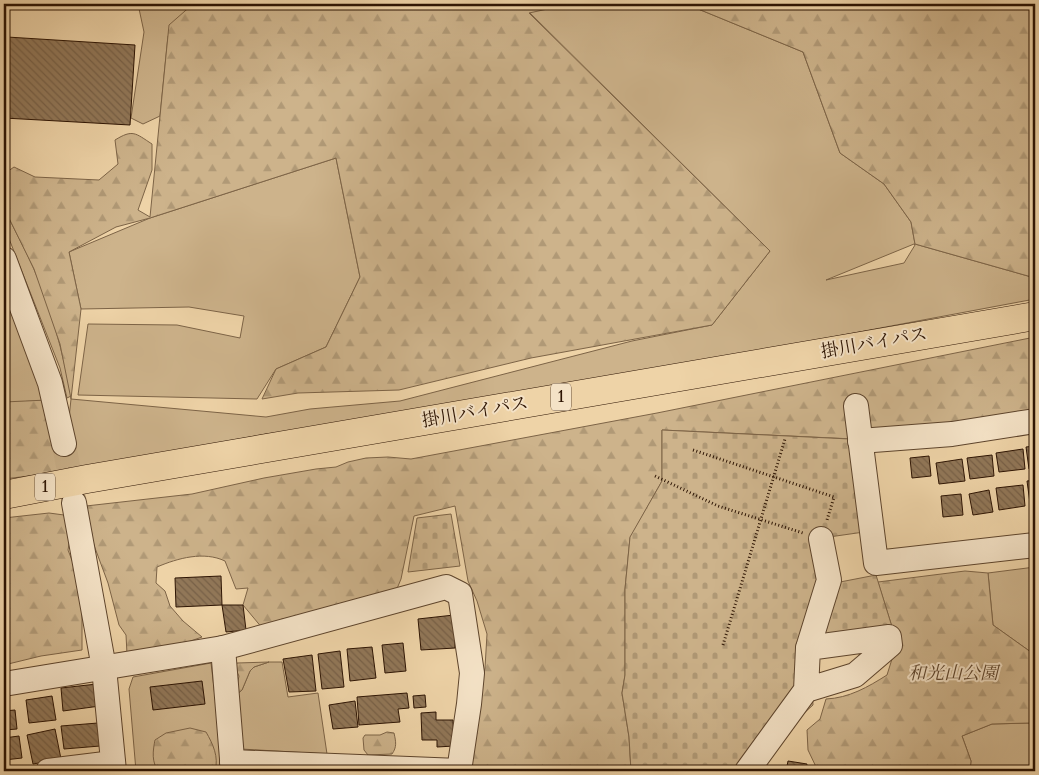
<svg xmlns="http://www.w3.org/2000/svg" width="1039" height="775" font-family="Cardo,'Noto Serif JP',serif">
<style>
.green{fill:#cdb38b;stroke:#7d6447;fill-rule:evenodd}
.forest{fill:url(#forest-firs);stroke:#7d6447}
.cemetery{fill:url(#cemetery-stones);stroke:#7d6447}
.building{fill:url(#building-back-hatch);stroke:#2d1403}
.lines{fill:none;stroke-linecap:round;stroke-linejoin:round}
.minor-tunnel{stroke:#c7ad86;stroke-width:24;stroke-dasharray:24 12;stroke-linecap:butt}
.minor-casing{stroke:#5d442c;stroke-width:26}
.highway-casing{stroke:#2d1403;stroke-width:29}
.path{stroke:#2d1403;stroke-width:3;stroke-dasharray:1 2.5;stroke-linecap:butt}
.minor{stroke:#f4e2c6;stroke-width:24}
.highway{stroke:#eed3a7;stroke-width:28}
.labels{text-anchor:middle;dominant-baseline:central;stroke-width:4;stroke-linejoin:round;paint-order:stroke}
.shield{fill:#f4e2c6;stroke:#69523e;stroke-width:1}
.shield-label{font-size:16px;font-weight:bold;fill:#2d1403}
.street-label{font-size:18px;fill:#2d1403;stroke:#f4e2c6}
.park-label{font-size:18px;font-style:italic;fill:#5d442c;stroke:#f4e2c6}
</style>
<defs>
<pattern id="forest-firs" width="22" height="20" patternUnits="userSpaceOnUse" patternTransform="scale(1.25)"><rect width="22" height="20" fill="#cdb38b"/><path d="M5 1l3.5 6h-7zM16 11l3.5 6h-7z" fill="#b09976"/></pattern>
<pattern id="cemetery-stones" width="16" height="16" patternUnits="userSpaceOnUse" patternTransform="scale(1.25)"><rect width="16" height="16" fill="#cdb38b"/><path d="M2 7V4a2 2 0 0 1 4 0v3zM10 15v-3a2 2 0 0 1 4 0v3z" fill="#b09976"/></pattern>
<pattern id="building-back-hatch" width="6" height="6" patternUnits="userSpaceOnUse" patternTransform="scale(1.25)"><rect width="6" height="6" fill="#917758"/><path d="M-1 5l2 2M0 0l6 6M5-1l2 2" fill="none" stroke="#776047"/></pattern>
</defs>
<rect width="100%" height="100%" fill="#eed3a7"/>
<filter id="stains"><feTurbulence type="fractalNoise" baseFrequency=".004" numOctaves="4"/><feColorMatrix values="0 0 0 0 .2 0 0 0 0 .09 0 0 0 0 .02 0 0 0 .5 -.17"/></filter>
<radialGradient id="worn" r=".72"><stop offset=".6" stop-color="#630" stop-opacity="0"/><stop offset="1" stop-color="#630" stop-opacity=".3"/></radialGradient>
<g class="green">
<polygon points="138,4 197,4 168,36 160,116 143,124 131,118 144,32"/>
<path d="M571 4H686L803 52 840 153 884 184 911 222 915 244 1035 278V299L416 415 266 434 69 471 66 447 71 399 266 417 310 409 400 401 632 341 712 325 770 251 529 12ZM915 245 904 263 826 280 914 244Z"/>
<polygon points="336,158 360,277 326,347 276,369 257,399 78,395 88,324 177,325 240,338 244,316 189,307 81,309 69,252 150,218"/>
<path d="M4 208C13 227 24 247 33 267 51 308 63 352 71 396L67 398 60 368 4 226Z"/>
<polygon points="4,270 47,400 4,403"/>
<polygon points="1035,567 1035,655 993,625 988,573"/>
<polygon points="269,662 282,662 288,697 318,693 327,754 241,749 235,696 242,690 250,671 254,667"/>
<polygon points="211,663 224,771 136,771 129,689 133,677"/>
<polygon points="1035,714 1035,771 970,771 971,761 962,736 992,724 1030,723"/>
</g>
<g class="forest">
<path d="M193 4H571L529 13 770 251 712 325 531 358 399 390 298 393 262 399 276 369 326 347 360 277 336 158 150 218 116 227 69 252 81 309 71 399 60 344 34 269 4 208V174L14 167 35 177 99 180 118 164 115 140C133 129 135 133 152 144V170L138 210 150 217 169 25Z"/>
<polygon points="686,4 1016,4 1035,12 1035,278 915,244 911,222 884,184 840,153 803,52"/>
<path d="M1035 337V414L875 440 662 430V481L630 538 625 589V675L622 693 629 737 631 771H465L476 707 485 668 487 634 477 601 468 581 455 506 414 516 401 579 396 591 360 598 322 612 282 619 263 629 243 605 248 588 236 589 225 561C204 551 178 558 157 567L156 583 165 591 170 606 183 621 202 637 168 649 127 654 126 635 119 625 108 583 95 548 91 535 86 506 192 494 264 478 316 469 336 467 348 462 366 458 388 457 411 459 657 413Z"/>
<polygon points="47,400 70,471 4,479 4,402"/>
<polygon points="49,513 64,515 70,538 68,550 75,568 82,602 82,650 41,656 4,665 4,518"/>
<path d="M965 571 988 573 993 625 1035 655V714L1030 723 992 724 962 736 971 761 970 771H818L808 750 807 730 820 719 826 699C849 698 868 687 887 675L897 643 878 582Z"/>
<polygon points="269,662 254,667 250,671 242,690 235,696 239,676 235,668 237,663"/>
<path d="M190 728 206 732C213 744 219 757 215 771H159C151 763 153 750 155 740L166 733Z"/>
<path d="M387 732 394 733C396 742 397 747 392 754L368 755 364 750 363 738 365 735H380Z"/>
</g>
<g class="cemetery">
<polygon points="662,430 850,439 864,532 822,538 835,583 876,575 897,643 810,657 813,705 752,760 748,771 631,771 629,737 622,693 625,675 625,589 630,537 662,481"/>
<polygon points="451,514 460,566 408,572 417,518"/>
</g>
<g class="building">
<polygon points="7,37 135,45 130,125 4,118"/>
<polygon points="1035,446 1035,468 1029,469 1026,447"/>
<polygon points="1023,449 1025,469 999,472 996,453"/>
<polygon points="992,455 994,476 970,479 967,458"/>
<polygon points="929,456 931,476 912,478 910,458"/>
<polygon points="962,459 965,481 939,484 936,463"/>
<polygon points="1035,480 1035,502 1030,503 1027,481"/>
<polygon points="1023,485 1025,506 999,510 996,488"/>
<polygon points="989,490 993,512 973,515 969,494"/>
<polygon points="961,494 963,515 943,517 941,496"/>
<polygon points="221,576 222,605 176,607 175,578"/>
<polygon points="222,605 243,605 246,630 226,632"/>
<polygon points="454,615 455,648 421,650 418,619"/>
<polygon points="403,643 406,671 385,673 382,645"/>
<polygon points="372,647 376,678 350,681 347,649"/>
<polygon points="340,651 344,687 322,689 318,654"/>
<polygon points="312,655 316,691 289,692 283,659"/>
<polygon points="202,681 205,704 153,710 150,687"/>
<polygon points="97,684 100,706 63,711 61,688"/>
<polygon points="407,693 409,708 398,709 400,722 359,725 357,697"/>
<polygon points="425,695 426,707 414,708 413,696"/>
<polygon points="52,696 56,720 29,723 26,700"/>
<polygon points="355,701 358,727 333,729 329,705"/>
<polygon points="15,710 17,729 4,730 4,711"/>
<polygon points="436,712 436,720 453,720 454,746 437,747 437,740 422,740 421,713"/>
<polygon points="98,723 100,746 64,749 61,726"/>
<polygon points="55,729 61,759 33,764 27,735"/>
<polygon points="19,736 22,758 4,760 4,738"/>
<polygon points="788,761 807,764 806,771 786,771"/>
</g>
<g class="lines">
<polyline class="minor-tunnel" points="64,444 74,499"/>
<defs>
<g id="minor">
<polyline points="4,259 50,383 64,444"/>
<polyline points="856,406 876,563 1035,545"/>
<polyline points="860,441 952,434 1035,421"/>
<polyline points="74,503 104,668 114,771"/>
<polyline points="223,648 233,771"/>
<polyline points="808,648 829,580 821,539"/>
<polyline points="4,684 223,648 446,587 460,594 472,673 469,704 459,771"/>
<polyline points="232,762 459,771"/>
<polyline points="48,771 113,763"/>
<polyline points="747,771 806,690 808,648 889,637 890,645 855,675 806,690"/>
</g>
<polyline id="highway" points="4,495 87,479 1035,316"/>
</defs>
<use href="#minor" class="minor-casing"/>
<use href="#highway" class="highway-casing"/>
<g class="path">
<polyline points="693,450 834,497 827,520"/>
<polyline points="655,476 718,506 803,533"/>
<polyline points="723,645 785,439"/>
</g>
<use href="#minor" class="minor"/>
<use href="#highway" class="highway"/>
</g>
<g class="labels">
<g class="shield">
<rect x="551" y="383.5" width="20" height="27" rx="4"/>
<rect x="35" y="473.5" width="20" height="27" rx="4"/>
</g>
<g class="shield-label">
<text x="561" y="397">1</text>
<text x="45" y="487">1</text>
</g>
<g class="street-label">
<text transform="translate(874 343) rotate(-10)">掛川バイパス</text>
<text transform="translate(475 412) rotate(-10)">掛川バイパス</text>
</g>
<g class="park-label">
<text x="953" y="673">和光山公園</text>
</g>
</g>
<rect width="1039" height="775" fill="none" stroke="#eed3a7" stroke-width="20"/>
<rect x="5" y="5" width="1029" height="765" fill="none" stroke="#2d1403" stroke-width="2.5"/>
<rect x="10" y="10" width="1019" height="755" fill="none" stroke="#2d1403"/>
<rect width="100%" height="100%" filter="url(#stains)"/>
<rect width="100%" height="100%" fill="url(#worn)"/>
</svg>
